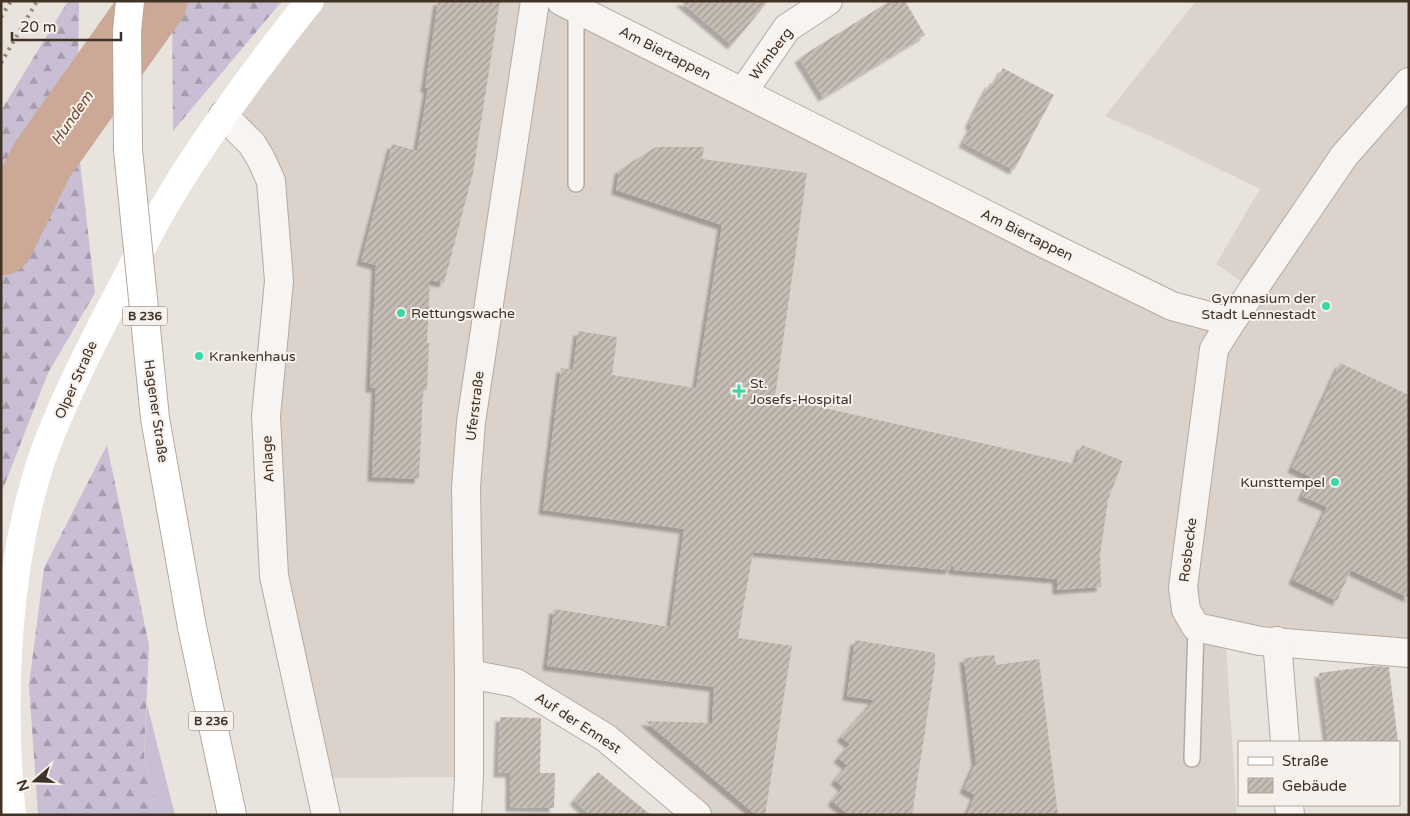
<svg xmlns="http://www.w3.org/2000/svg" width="1410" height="816" font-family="'Varela Round',sans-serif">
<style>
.built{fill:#dbd2cc}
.grass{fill:#cabed4}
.forest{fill:url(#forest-firs)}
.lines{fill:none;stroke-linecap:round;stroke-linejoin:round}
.river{stroke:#cca896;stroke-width:65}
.building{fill:url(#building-hatch);filter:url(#shadow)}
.lane-casing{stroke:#b3aaa3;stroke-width:18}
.street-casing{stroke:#b3aaa3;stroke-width:30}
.primary-casing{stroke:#b6a79c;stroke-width:30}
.lane{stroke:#f7f4f1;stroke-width:15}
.street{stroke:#f7f4f1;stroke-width:28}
.secondary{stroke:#fff;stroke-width:28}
.primary{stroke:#fff;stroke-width:28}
.rail{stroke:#948376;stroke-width:4;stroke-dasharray:2.5 5;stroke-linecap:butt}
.primary-bridge-casing{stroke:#b6a79c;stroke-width:30;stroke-linecap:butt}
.primary-bridge{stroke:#fff;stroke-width:28}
.poi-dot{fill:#38d9a5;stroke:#f6f1ed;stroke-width:2}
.labels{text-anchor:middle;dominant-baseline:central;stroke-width:4;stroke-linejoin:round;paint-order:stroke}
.shield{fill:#f6f1ed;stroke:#776b62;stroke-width:1}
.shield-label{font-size:12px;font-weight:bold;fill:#413226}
.street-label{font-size:14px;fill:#413226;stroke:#f6f1ed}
.poi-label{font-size:14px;fill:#413226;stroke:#f6f1ed;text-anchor:start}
.water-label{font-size:15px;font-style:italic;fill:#78492c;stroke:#f6f1ed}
</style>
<defs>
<pattern id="forest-firs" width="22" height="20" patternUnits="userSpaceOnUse" patternTransform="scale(1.25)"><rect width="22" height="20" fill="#cabed4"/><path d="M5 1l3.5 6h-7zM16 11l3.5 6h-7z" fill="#a69bac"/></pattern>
<pattern id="building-hatch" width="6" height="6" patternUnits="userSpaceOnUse" patternTransform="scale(1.25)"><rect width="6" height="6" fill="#c6bdb5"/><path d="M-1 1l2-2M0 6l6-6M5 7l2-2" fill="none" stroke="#a29a93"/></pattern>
<filter id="shadow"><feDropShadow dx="-4.5" dy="4.5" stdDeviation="1" flood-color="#0004"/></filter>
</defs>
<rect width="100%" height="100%" fill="#e9e3de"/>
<polygon class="built" points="310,1 561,1 1231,322 1254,290 1216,264 1260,189 1163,142 1105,116 1196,1 1409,1 1409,639 1290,630 1266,626 1260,641 1225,633 1237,815 697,815 606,738 470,674 469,777 318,778 274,576 273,198 223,115"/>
<polygon class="grass" points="147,704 175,815 160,815 144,758"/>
<g class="forest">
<polygon points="68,1 79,1 77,136 95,293 48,373 1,494 1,111"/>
<polygon points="172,1 282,1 173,131"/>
<polygon points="107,445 149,645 144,758 160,815 38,815 29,685 44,568"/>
</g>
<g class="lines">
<polyline class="river" points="1,243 42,160 155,1"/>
</g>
<g class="building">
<polygon points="438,1 500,1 473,173 444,283 430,280 427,343 429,343 427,390 423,390 419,479 372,477 376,388 370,388 376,265 361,261 392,144 417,151 428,88 425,88"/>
<polygon points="680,1 768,1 732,45"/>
<polygon points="890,1 905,1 925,35 823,97 799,58"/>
<polygon points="1003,68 1054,95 1014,170 963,143 972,126 969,124 981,100 990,83 994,85"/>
<polygon points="656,147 704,147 702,159 807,173 775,397 1075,464 1082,445 1123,461 1108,500 1100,555 1101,587 1057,590 1057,579 953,570 953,566 951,566 950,570 753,552 738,638 792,646 765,815 756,815 645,721 712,723 714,687 547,666 554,609 670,627 684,529 543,510 561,368 573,370 578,331 617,337 612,375 696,388 722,225 616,190 619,170"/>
<polygon points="1340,363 1409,395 1409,598 1351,570 1337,601 1293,580 1327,507 1302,496 1311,477 1292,468"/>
<polygon points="855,640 935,653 935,666 912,815 849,815 832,801 843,787 835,780 847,765 838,758 850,744 841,737 874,700 847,696"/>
<polygon points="994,655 996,665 1039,659 1058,815 967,815 975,795 964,789 976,762 964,658"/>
<polygon points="1373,666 1389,667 1398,742 1328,742 1319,673"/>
<polygon points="500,717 541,718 540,773 555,773 554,808 510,807 510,773 498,773"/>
<polygon points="598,772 651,815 590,815 574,800"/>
</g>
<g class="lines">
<defs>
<g id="lane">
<polyline points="576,9 576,184"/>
<polyline points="1192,759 1196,627"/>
</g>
<g id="street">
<polyline points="561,1 1039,241 1172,306 1231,322 1344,156 1409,82"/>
<polyline points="743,92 787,28 828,1"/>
<polyline points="223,115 252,144 261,159 271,181 279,281 266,416 274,576 326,815"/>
<polyline points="1231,322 1214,349 1183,587 1186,610 1196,627 1260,641 1409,653"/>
<polyline points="1277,641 1285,742"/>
<polyline points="469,674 516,683 606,738 697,815"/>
<polyline points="1289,805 1290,815"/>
<polyline points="467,815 469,777 469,674 466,487 471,422 535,1"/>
</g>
<polyline id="primary" points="192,627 232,815"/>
</defs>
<use href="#lane" class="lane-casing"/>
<use href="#street" class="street-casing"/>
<use href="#primary" class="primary-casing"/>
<use href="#lane" class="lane"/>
<use href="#street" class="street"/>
<path class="secondary" d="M12 815C0 700 6 557 46 447 69 387 99 330 129 273 141 249 153 225 167 202 193 157 224 114 255 72 273 48 291 24 310 1"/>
<use href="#primary" class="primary"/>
<g class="rail">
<polyline points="1,17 11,1"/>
<polyline points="1,63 37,1"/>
</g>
<defs>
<polyline id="primary-bridge" points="130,1 127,31 128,150 155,418 192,627"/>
</defs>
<use href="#primary-bridge" class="primary-bridge-casing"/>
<use href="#primary-bridge" class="primary-bridge"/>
</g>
<g class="poi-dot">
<circle cx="1326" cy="306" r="5"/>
<circle cx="401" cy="313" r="5"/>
<circle cx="199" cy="356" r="5"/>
<path d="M736.5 383.5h5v5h5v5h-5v5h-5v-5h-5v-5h5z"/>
<circle cx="1335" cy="482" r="5"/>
</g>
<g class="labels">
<g class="shield">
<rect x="122.5" y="306.5" width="45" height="19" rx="4"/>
<rect x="188.5" y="711.5" width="45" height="19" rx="4"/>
</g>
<g class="shield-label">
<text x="145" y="316">B 236</text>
<text x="211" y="721">B 236</text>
</g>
<g class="street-label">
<text transform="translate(665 53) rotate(27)">Am Biertappen</text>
<text transform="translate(771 54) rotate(-53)">Wimberg</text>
<text transform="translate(1027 235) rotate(26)">Am Biertappen</text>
<text transform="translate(76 380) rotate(-66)">Olper Straße</text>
<text transform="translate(475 406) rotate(-83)">Uferstraße</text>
<text transform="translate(156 411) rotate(82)">Hagener Straße</text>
<text transform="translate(268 459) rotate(-93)">Anlage</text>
<text transform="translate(1188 550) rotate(-83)">Rosbecke</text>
<text transform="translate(578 723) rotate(33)">Auf der Ennest</text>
</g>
<g class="poi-label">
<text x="1316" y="298" text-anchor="end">Gymnasium der<tspan x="1316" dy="16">Stadt Lennestadt</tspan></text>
<text x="411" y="313">Rettungswache</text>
<text x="209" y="356">Krankenhaus</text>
<text x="750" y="383">St.<tspan x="750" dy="16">Josefs-Hospital</tspan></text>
<text x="1325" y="482" text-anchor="end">Kunsttempel</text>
</g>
<g class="water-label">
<text transform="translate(72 118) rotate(-55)">Hundem</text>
</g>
</g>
<rect width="1410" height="816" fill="none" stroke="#413226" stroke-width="5"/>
<rect x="1238" y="741" width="162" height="65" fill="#f6f1ed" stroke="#aea59d"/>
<rect x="1248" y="757" width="25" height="8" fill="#ffffff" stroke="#aea59d"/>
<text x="1282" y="766" font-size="15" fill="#413226">Straße</text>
<rect x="1248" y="778" width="25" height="15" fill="url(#building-hatch)" stroke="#aea59d"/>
<text x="1282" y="791" font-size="15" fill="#413226">Gebäude</text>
<g transform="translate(35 781) rotate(250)" stroke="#f6f1ed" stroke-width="4" paint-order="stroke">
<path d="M0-4L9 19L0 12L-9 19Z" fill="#413226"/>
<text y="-8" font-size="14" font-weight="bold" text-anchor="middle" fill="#413226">N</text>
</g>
<path d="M12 32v8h109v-8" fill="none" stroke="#413226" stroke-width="2.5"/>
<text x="20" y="32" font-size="15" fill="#413226" stroke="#f6f1ed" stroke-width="4" paint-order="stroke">20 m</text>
</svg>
